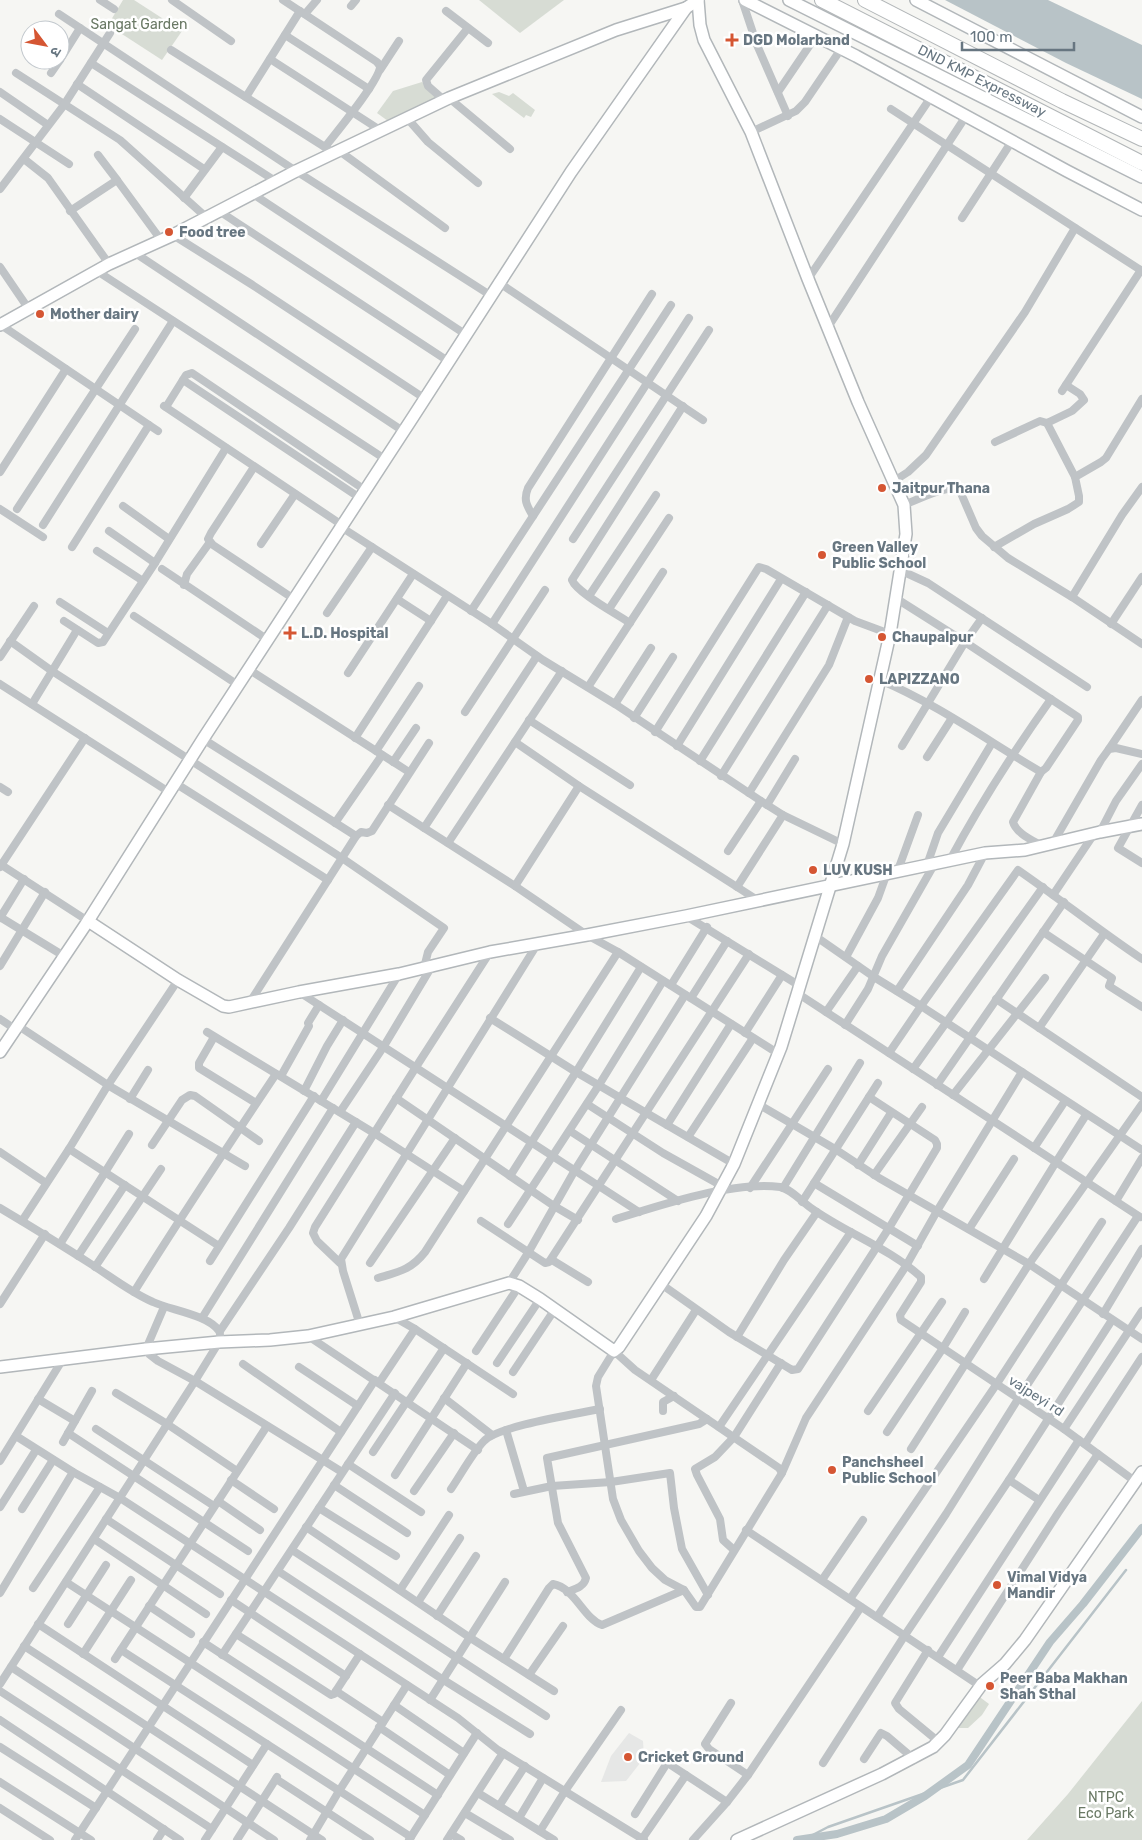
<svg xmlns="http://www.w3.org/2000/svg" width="1142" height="1840" font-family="Rubik,'Noto Sans Devanagari',sans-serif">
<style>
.built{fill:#e6e7e6}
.green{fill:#d7dcd4}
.water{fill:#b8c3c7}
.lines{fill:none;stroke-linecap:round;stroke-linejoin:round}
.stream{stroke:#b8c3c7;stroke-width:2.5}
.canal{stroke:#b8c3c7;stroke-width:8}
.secondary-casing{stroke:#b2b7ba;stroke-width:14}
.highway-casing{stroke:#b2b6b8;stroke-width:16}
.street{stroke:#bfc3c6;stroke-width:8}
.secondary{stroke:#fff;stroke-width:11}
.highway{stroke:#fff;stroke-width:14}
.poi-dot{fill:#d55633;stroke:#fff;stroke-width:2}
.labels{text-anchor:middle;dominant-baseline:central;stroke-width:5;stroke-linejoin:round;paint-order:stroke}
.park-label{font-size:14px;fill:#6a7965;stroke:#fff}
.poi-label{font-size:14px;font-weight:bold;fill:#677681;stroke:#fff;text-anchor:start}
.street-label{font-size:14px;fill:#677681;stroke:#fff}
</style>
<rect width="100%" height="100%" fill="#f6f6f3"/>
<polygon class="built" points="629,1733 643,1741 644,1758 626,1781 601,1782 611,1756"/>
<g class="green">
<polygon points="123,0 134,0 182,31 162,60 108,25"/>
<polygon points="479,0 564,0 520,33"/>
<polygon points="422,82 438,96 388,121 377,113 393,91"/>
<polygon points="499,92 509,96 513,93 535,110 531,117 526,115 524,118 492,94"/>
<polygon points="977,1695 989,1704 982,1715 968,1728 953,1728"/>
<polygon points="1142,1701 1142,1840 1027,1840 1068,1794"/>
</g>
<polygon class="water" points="945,0 1048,0 1142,45 1142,99 1066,63"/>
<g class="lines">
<polyline class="stream" points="803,1840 828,1827 963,1780 1126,1570"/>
<polyline class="canal" points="797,1840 837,1834 886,1819 925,1796 968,1765 1050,1642 1083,1604 1142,1528"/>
<defs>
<g id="secondary">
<polyline points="745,0 856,56 1067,171 1142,210"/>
<polyline points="789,0 1142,177"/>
<polyline points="916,0 1142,117"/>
<polyline points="0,325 109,264 173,235 296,171 449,98 616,30 686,8"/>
<polyline points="88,921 178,980 223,1006 229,1007 299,992 399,974 490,952 587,935 686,916 985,853 1025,850 1100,832 1142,824"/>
<polyline points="0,1052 88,921 203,739 413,417 571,172 686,8 698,0"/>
<polyline points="0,1367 146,1349 219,1342 270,1340 308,1336 394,1317 509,1283 519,1286 540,1299 614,1351 619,1347 706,1216 734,1164 781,1047 843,844 890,634 906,534 904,505 858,402 808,279 751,132 704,40 700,25 698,0"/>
<polyline points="737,1840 882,1774 933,1747 945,1735 982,1684 1005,1664 1025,1640 1142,1472"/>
</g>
<g id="highway">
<polyline points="822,0 1142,163"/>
<polyline points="865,0 1062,101 1142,139"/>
</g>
</defs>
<use href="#secondary" class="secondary-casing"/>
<use href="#highway" class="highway-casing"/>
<g class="street">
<polyline points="100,0 114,9"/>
<polyline points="172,0 231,41"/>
<path d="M283 0 377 62 380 66C381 79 335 134 325 147"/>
<polyline points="742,0 757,45 788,116"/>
<polyline points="351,6 356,0"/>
<polyline points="446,11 488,43"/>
<polyline points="59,14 296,171 490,295"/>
<polyline points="305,14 317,0"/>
<polyline points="285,35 369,89"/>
<polyline points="171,50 328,149"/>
<polyline points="270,59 380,130"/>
<polyline points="60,60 80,28"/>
<polyline points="91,63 277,182"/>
<polyline points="380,70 399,41"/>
<polyline points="16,73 120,140 206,217"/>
<polyline points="51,73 60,60"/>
<polyline points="77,84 204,169"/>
<polyline points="0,92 48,125"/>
<polyline points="778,92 816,36"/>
<polyline points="246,97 300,11"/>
<polyline points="449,98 510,149"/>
<polyline points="444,100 428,86 426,80 468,28"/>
<polyline points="891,109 1142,271"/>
<polyline points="407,118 428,142 478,183"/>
<polyline points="0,119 69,164"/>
<polyline points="751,132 796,111 805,102 841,49"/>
<polyline points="338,150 445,228"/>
<polyline points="24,159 48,178 109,264"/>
<polyline points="117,180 161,240"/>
<polyline points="0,189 64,105 110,33"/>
<polyline points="253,194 465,334"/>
<polyline points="184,198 222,147"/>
<polyline points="70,211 117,180 98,155"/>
<polyline points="219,211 448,361"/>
<polyline points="962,218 1012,141"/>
<polyline points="173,235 251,284 424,398"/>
<polyline points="135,253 403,431"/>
<polyline points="0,267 28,308"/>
<polyline points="97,271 385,459"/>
<polyline points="808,279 931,97"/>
<polyline points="498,282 703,420"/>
<polyline points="1,325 149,425 72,547"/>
<polyline points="828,327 966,116"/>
<polyline points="183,380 360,498"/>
<polyline points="1062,391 1141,270"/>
<polyline points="164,406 342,525"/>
<polyline points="166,407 186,375 192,373 365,490"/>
<polyline points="1047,423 1075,477"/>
<polyline points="149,425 158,431"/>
<polyline points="995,442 1040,421 1047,423 1072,411 1084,400 1080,394 1066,385"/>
<polyline points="254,467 211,533 208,539 213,545 294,599"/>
<polyline points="0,472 66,369"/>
<polyline points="894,481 908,472 926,455 1025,312 1075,228"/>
<path d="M904 505C917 500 949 483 960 491L976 528 982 536 1008 558 1072 597 1122 515 1142 487"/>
<polyline points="123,506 169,539"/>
<polyline points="0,509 43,537"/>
<polyline points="17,509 135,329"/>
<path d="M533 516C527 506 523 500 528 488L652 294"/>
<polyline points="43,525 173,321"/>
<polyline points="341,527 492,624 543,660 615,704 761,801 783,815 843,844"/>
<polyline points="109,531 155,563"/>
<polyline points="573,539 709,330"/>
<polyline points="261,544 295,494"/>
<polyline points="994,547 1034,524 1068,509 1079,502 1079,496 1075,477 1101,462 1106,458 1142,399"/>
<polyline points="97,551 143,581"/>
<polyline points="162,569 268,640"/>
<polyline points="902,571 928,583 1087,687"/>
<polyline points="184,585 187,574 210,542"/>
<polyline points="589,596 656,495"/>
<polyline points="1072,597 1142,644"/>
<polyline points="397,599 431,621"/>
<path d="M897 599 965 642 1078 717V720L1046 768 1041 772 1013 822C1016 833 1032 840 1042 846"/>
<polyline points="60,602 108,633"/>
<polyline points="609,609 669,518"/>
<polyline points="471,611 671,305"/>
<polyline points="327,613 372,547"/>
<polyline points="134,616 238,685"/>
<polyline points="64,621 98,643 103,642 155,563 226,448"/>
<path d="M630 623C617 614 577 593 572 580L683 406"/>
<polyline points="492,624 689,318"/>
<polyline points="1111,624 1142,577"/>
<polyline points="10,641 52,671 342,858 444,928 428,952 424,968"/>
<polyline points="0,657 34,606"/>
<polyline points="248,669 409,772"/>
<polyline points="348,673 413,574"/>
<path d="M880 680C937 704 988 741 1041 772"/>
<polyline points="0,684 169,792"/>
<polyline points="588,687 663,572"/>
<polyline points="32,704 77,630"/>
<polyline points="615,704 651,648"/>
<polyline points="465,712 545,590"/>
<polyline points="634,718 673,657"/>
<polyline points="529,720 630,785"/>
<polyline points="655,732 759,567 766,569 855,621 890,634"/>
<polyline points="355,738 447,596"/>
<polyline points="203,739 356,836"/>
<polyline points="515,742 579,786 759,901"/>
<polyline points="677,746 781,579"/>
<polyline points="902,746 965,642 982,618"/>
<polyline points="1109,749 1142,700"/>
<polyline points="376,751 419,686"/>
<polyline points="927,757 952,718"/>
<polyline points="700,761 806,592"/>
<polyline points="393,762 416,728"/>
<polyline points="721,776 828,605"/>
<polyline points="175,783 328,880"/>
<polyline points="0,787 8,792"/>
<polyline points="749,793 829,665 848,617"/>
<polyline points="388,805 515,886 587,935 618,952 779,1054"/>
<polyline points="767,805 795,759"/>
<polyline points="1142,805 1118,848 1142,863"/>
<polyline points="335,823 382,755"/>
<polyline points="424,828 537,656"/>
<polyline points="1100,832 1116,801 1142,764"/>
<polyline points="448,843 562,671"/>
<polyline points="1053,843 1101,760 1109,749 1116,748 1142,754"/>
<polyline points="728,851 761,801"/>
<path d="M950 860C980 804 1014 751 1051 699"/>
<polyline points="0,864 88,921"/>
<polyline points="927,865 938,833 992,743"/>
<polyline points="0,867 85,738"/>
<polyline points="898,870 918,815"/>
<polyline points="515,886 579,786"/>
<polyline points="737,887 783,815"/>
<polyline points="1053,895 1094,834"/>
<polyline points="686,916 800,986"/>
<polyline points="0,917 64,956"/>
<polyline points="0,918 24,879"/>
<polyline points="1043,932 1112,978 1109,986 1142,1007"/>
<path d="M815 936 874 977 921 1006 1018 870C1060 899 1100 931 1142 959"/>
<polyline points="846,957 878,898 887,873"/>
<polyline points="0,966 45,892"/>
<polyline points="178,980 108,1085 69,1149 219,1246"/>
<polyline points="671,985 707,927"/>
<polyline points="897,991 968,885 985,853"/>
<polyline points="299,992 639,1212"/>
<polyline points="797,993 1140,1217"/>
<polyline points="691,998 727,941"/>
<polyline points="996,999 1142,1097"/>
<polyline points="250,1002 356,836 361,832 367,833 372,831 429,743"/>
<polyline points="826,1012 858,966"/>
<polyline points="490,1018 576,1072 641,967"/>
<polyline points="0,1019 15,1029"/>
<polyline points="17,1025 111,1087 245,1166"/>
<polyline points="845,1025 868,989 882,956 935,863"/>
<polyline points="1039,1028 1104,934"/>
<polyline points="207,1032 374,1133 464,1191"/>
<polyline points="745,1033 782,975"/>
<polyline points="214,1037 199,1063 199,1068 256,1103"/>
<polyline points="889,1053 921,1006 1142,1150"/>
<polyline points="913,1069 1043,887"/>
<polyline points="281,1076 309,1026 308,1023 319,1005"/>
<polyline points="937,1085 1064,902"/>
<polyline points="304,1091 327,1046 343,1020"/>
<polyline points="953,1095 1045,978"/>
<polyline points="396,1098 554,1206 578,1220"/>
<polyline points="130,1099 148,1070"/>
<polyline points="321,1101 399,974"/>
<polyline points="587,1104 663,1153 722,1186"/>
<polyline points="758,1104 835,1149 879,1178 1029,1264 1142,1339"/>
<polyline points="340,1112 384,1046 432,966"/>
<polyline points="667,1125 731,1024"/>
<polyline points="570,1131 678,1201"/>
<polyline points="688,1137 753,1038"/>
<polyline points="152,1145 182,1100 190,1095 195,1096 259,1141"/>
<polyline points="1034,1148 1065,1101"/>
<polyline points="0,1152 46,1183"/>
<polyline points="858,1165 891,1113"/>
<polyline points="874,1175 922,1107"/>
<polyline points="510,1176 576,1072 734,1164"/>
<polyline points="814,1183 918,1246"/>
<polyline points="750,1188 828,1069"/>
<polyline points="783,1188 860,1063"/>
<polyline points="1116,1201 1142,1158"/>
<polyline points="802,1202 878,1083"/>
<path d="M0 1208C32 1227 63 1246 94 1266 114 1279 132 1293 153 1302 170 1310 209 1315 219 1331 221 1334 220 1338 219 1342L195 1381 0 1684"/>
<path d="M616 1219C660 1205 733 1181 780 1187 791 1189 802 1202 811 1208 846 1233 889 1248 921 1277V1282L900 1315 901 1320 1064 1429 1136 1482"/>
<polyline points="22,1221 69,1149"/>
<polyline points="481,1221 545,1263 549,1262 749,954"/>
<polyline points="508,1224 599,1085 663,981"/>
<polyline points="969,1229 1014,1159"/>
<polyline points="60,1244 129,1134"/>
<polyline points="78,1256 125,1185"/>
<polyline points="552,1260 588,1282"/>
<polyline points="210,1261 314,1096"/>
<polyline points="340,1263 317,1241 313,1233 315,1227 416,1067 490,952"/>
<polyline points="370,1263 455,1138"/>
<polyline points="95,1267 161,1169"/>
<path d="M378 1278C398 1272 411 1270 425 1252L618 952"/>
<polyline points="984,1279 1056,1162 1086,1115"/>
<polyline points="509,1283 528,1253 575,1170 685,995"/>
<polyline points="661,1284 729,1332 792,1370 798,1369 889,1228 937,1148 937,1144 935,1140 869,1097"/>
<path d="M134 1292C180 1218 228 1146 276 1074"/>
<polyline points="0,1304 45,1234"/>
<polyline points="164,1307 146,1349 149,1354 158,1361 195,1381 342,1472"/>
<polyline points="1103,1314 1142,1249"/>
<polyline points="394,1317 415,1329 513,1394"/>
<polyline points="202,1318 333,1108"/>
<polyline points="360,1325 343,1271 341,1259 538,943"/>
<polyline points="220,1331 289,1228 356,1122"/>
<polyline points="308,1336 478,1450"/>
<polyline points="737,1337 784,1260 817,1212"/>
<polyline points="476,1351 519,1286"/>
<polygon points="614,1351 635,1370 779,1468 782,1473 700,1607 696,1607 684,1590 665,1580 652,1568 639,1551 621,1520 613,1499 596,1386 598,1377"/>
<polyline points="497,1363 540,1299"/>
<polyline points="243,1364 341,1432"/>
<polyline points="299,1367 358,1406"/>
<polyline points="513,1372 555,1309"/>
<polyline points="651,1380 696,1310"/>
<polyline points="379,1383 415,1329"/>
<polyline points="116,1393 167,1424 237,1471"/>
<polyline points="444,1398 492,1435"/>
<polyline points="38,1399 75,1421"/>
<polyline points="408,1402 444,1348"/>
<polyline points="663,1411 663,1402 674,1396"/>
<polyline points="868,1411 942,1302"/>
<polyline points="719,1427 851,1232"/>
<polyline points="96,1429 214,1506"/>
<polyline points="1064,1429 1142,1311"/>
<polyline points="506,1430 524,1491"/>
<polyline points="887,1432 943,1348 965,1312"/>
<polyline points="68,1433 248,1551"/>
<polyline points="16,1436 73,1472 120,1498 458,1718 498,1750 644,1840"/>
<polyline points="63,1442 92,1391"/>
<polyline points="1085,1444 1142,1357"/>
<polyline points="911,1449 1029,1264 1142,1104"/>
<polyline points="373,1452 407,1401"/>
<polyline points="0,1461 63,1359"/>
<polyline points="348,1464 421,1512"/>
<polyline points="782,1473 806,1418 906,1266 937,1211 1022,1072"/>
<polyline points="395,1475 467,1363"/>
<polyline points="231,1480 274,1509"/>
<polyline points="1009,1480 1039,1500"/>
<polyline points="334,1485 407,1533"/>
<path d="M451 1489C460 1476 473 1452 484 1441 498 1426 577 1414 600 1409"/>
<polyline points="414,1491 454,1433"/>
<polyline points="514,1494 552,1486 611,1482 670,1473 674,1508 682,1549 708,1595"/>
<polyline points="218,1501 260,1530"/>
<polyline points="0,1507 36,1450"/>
<polyline points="319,1508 396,1556"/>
<polyline points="22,1509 53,1460"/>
<polyline points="106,1519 220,1594"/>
<polyline points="306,1527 469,1637 554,1691"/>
<polyline points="746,1530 980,1686"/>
<polyline points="94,1539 206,1614"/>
<polyline points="292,1550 546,1716"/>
<polyline points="734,1550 723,1540 720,1519 697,1475 695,1469 715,1457 734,1437 781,1363"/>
<polyline points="278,1571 442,1679 530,1734"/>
<polyline points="822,1580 863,1520"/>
<polyline points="66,1582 425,1815"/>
<polyline points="33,1588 100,1487"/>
<polyline points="400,1590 449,1515"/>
<path d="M567 1592C575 1589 584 1587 586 1578L558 1523 547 1458 699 1424 707 1419"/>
<polyline points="0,1593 73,1472"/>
<polyline points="850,1599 996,1385 1102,1222"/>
<polyline points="231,1600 346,1676"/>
<polyline points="418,1602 460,1538"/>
<polyline points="149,1606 191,1634"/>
<polyline points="437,1616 476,1556"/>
<polyline points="877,1617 946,1514 1018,1399 1138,1216"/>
<polyline points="38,1624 253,1765"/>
<polyline points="68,1624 106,1565"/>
<polyline points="236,1634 331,1695 334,1694 360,1654"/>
<polyline points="203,1642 438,1795"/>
<polyline points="24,1646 322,1840"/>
<polyline points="121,1650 411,1837"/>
<polyline points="928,1650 895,1703 899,1709 939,1742"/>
<polyline points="83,1654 131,1580"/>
<polyline points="222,1655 395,1393"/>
<polyline points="938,1657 1079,1440"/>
<polyline points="115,1659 267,1426"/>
<path d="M504 1659 549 1588 553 1584C575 1588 584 1619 602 1625L684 1590"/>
<polyline points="11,1667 274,1840"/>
<polyline points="957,1670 1058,1513 1098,1454"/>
<polyline points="529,1675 563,1626"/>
<polyline points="0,1691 212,1829"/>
<polyline points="336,1691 383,1722"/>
<polyline points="430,1700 505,1582"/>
<polyline points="731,1703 705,1744 709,1749 748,1775"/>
<polyline points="394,1705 464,1753"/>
<polyline points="0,1720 180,1840"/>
<polyline points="379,1727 450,1775"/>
<polyline points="0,1747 96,1808"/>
<polyline points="657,1756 727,1802"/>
<polyline points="864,1759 881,1733 887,1736 914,1759"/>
<polyline points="823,1763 905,1635 1009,1480 1112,1320"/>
<polyline points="276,1779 370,1840"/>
<polyline points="0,1782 91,1840"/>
<polyline points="478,1793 554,1840"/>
<polyline points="499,1806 525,1766"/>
<polyline points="0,1808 50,1840"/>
<polyline points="465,1813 510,1840"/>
<polyline points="635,1814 667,1763"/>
<polyline points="519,1818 543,1778"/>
<polyline points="540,1831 565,1791 621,1710"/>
<polyline points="451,1834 461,1840"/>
<polyline points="642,1839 686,1775"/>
<polyline points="75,1840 375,1380"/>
<polyline points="157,1840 164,1829"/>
<polyline points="205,1840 267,1744"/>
<polyline points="237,1840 277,1777"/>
<polyline points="310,1840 339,1791 407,1685"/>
<polyline points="409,1840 477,1733"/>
<polyline points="447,1840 503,1753"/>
<polyline points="693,1840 727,1802 748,1775 861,1607"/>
</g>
<use href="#secondary" class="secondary"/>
<use href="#highway" class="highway"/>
</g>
<g class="poi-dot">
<path d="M729.5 32.5h5v5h5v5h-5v5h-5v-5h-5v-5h5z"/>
<circle cx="169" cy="232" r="5"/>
<circle cx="40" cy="314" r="5"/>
<circle cx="882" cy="488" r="5"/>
<circle cx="822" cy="555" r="5"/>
<path d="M287.5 625.5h5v5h5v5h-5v5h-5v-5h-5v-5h5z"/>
<circle cx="882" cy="637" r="5"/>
<circle cx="869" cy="679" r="5"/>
<circle cx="813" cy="870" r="5"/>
<circle cx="832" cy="1470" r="5"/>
<circle cx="997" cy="1585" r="5"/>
<circle cx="990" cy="1686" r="5"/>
<circle cx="628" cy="1757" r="5"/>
</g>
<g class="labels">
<g class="park-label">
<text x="139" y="24">Sangat Garden</text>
<text x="1106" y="1797">NTPC<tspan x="1106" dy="16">Eco Park</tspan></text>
</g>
<g class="poi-label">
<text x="743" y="40">DGD Molarband</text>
<text x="179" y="232">Food tree</text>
<text x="50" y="314">Mother dairy</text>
<text x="892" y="488">Jaitpur Thana</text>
<text x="832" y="547">Green Valley<tspan x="832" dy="16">Public School</tspan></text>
<text x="301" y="633">L.D. Hospital</text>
<text x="892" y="637">Chaupalpur</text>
<text x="879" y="679">LAPIZZANO</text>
<text x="823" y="870">LUV KUSH</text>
<text x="842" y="1462">Panchsheel<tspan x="842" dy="16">Public School</tspan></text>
<text x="1007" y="1577">Vimal Vidya<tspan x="1007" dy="16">Mandir</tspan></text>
<text x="1000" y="1678">Peer Baba Makhan<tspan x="1000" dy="16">Shah Sthal</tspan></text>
<text x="638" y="1757">Cricket Ground</text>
</g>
<g class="street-label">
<text transform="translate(982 81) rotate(27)">DND KMP Expressway</text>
<text transform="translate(1036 1396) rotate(33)">vajpeyi rd</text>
</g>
</g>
<g transform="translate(45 45) rotate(122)"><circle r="24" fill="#ffffff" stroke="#c2c8cd"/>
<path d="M0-4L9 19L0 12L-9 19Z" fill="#d55633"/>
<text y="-8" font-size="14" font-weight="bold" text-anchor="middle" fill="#677681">उ</text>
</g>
<path d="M962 42v8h112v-8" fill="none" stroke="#677681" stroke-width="2.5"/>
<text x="970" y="42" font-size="15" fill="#677681" stroke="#ffffff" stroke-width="4" paint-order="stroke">100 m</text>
</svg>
